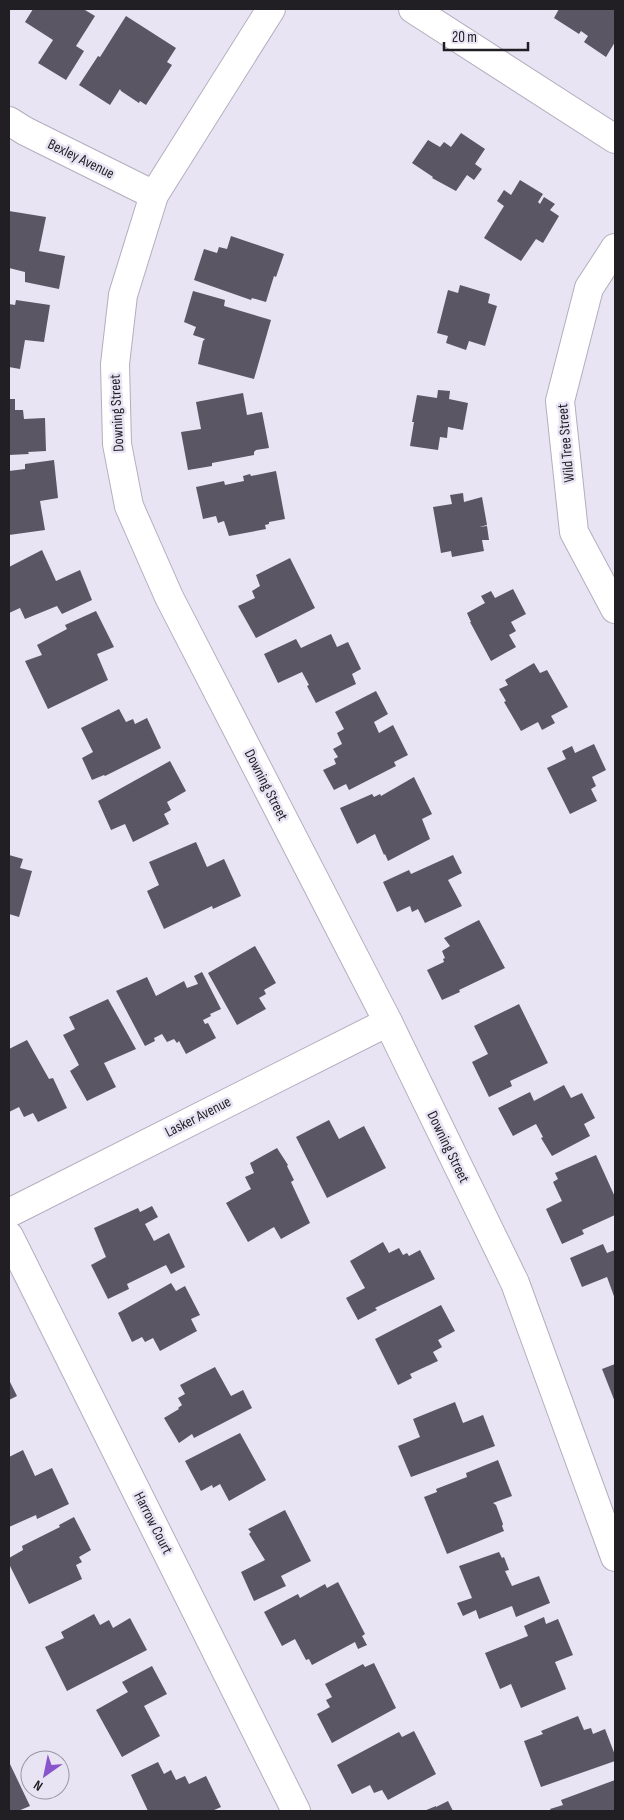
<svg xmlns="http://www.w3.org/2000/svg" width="624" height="1820" font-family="'Sofia Sans Condensed',sans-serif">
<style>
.building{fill:#5a5663}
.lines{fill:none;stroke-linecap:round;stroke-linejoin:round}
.minor-casing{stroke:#b3aebd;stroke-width:30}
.minor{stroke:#fff;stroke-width:28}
.labels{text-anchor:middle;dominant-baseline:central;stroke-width:5;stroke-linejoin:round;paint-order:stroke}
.street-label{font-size:15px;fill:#211f24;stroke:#e9e4f4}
</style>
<rect width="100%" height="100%" fill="#e9e4f4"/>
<g class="building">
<polygon points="33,9 85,9 85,10 95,16 76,46 84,51 66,80 38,63 53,40 25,22"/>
<polygon points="559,9 615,9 615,42 606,57 584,42 588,36 581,31 579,34 554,18"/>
<polygon points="126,16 176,48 167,62 172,65 146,105 140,101 139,103 121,91 120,89 110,105 79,85 98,56 100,57"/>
<polygon points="461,133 485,149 475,164 482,169 474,180 467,175 456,191 432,178 433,177 412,163 428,140 440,147 444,142 451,147"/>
<polygon points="520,180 543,194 538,202 540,204 544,197 555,204 550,210 559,216 543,243 536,239 521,261 484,238 504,206 497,201 504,190 511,195"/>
<polygon points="9,211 46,217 39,251 65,256 59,289 25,282 25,272 9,268"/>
<polygon points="231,236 284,254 276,277 274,276 266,302 252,298 251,300 194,280 204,249 217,253 219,247 227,249"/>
<polygon points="460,285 490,294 488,303 497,306 485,346 469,341 466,350 446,343 448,336 437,333 448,290 458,293"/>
<polygon points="193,291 225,300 224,306 271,320 254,379 198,364 203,341 205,339 193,335 196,327 184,322"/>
<polygon points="16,300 50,305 44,342 25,340 20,369 9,367 9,304 15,305"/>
<polygon points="438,390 450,391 449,399 468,403 463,430 448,427 447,438 440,437 438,450 410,446 414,422 412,422 417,395 437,398"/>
<polygon points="243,393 247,415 262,412 269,448 256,450 254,452 254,455 212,463 212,466 188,470 181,432 201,429 196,402"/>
<polygon points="9,399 15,399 15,410 23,410 24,419 45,418 46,451 28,452 29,454 9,455"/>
<polygon points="54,460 58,498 40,501 45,530 9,535 9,471 25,469 25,464"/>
<polygon points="276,471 285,519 269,522 269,524 265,525 266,529 229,536 224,521 218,523 216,516 203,519 196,487 224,481 225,485 244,481 243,476 250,474 251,476"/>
<polygon points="463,493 464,502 482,497 487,525 479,527 487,526 489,540 482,540 484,551 452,557 451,551 441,553 433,507 452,504 450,495"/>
<polygon points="42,550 56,581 80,570 92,600 62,614 57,606 25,619 20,608 9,613 9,567"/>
<polygon points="290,558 315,608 256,638 238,606 255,598 252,591 260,586 256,575"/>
<polygon points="513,589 526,614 511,622 516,631 509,635 516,647 491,661 470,622 471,622 467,613 485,603 481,596 491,591 495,598"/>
<polygon points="96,611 114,647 97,654 108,680 48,709 25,661 42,655 37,645 67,629 65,625"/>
<polygon points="331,634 337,647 348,642 361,669 352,674 356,684 316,703 307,686 309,685 302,672 278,683 264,654 296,639 301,648"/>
<polygon points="534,663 540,673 547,670 568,707 551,716 555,723 542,730 538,722 521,731 504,702 506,701 499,689 508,685 505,680"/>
<polygon points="376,691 388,714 374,722 379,733 393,725 408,755 394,762 396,766 349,790 346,784 334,790 323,770 336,764 334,759 338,757 333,749 342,744 337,733 344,729 335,712"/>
<polygon points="119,709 126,722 133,719 135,724 147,718 161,748 105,776 104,775 92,780 82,758 93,752 81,728"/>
<polygon points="594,744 606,770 592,777 596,786 591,789 597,801 570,814 547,768 566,759 562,751 572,746 575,753"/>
<polygon points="170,761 186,791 167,802 171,810 164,814 169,824 133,842 125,824 111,830 98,801"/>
<polygon points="414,777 432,814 422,819 430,839 388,861 385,854 384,855 375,834 357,844 340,808 372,794 374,797 380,794 381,796"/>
<polygon points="196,842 207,867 224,859 241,896 213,909 212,906 164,929 147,891 159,885 149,862"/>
<polygon points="9,855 23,859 20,868 32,871 19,917 9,914"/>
<polygon points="453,855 462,873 448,880 462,906 425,923 418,909 412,912 410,906 397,912 383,882 409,870 411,874"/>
<polygon points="479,920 505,968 459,990 460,992 442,1000 427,970 444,962 443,959 445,958 442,951 450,946 444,938"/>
<polygon points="255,946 276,983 264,990 266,994 259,998 266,1009 237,1025 208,973"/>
<polygon points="202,972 221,1009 210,1014 211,1016 203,1020 205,1024 208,1023 216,1038 186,1054 179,1041 177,1043 174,1039 167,1042 162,1034 154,1038 155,1041 145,1046 116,991 147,977 156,996 184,981 187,988 198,984 194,976"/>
<polygon points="108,999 136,1049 104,1063 116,1087 87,1101 70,1071 79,1065 63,1035 75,1029 69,1017"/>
<polygon points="519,1004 548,1063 510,1081 512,1086 489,1097 472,1062 488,1054 474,1026"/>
<polygon points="27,1040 49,1079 53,1078 67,1108 38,1122 33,1113 24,1117 19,1107 9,1112 9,1049"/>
<polygon points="564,1085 571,1098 582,1093 595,1118 584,1124 590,1136 552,1156 541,1138 543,1137 536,1124 513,1136 498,1108 530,1092 534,1101"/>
<polygon points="329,1120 339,1139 364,1126 386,1168 327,1198 296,1137"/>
<polygon points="277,1148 288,1165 287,1166 294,1180 291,1182 310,1223 281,1239 274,1227 248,1242 226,1203 251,1189 245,1177 254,1173 250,1163"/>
<polygon points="596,1155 615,1197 615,1215 582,1230 584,1234 562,1244 546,1209 562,1201 553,1182 558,1179 555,1173"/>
<polygon points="152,1206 158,1217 145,1224 154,1241 169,1233 185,1267 171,1274 166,1265 127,1284 129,1289 108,1299 91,1265 106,1257 94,1228 138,1208 140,1212"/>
<polygon points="383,1242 389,1253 399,1248 403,1255 407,1253 409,1256 420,1250 435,1279 375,1308 377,1310 358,1320 346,1298 365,1288 350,1261"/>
<polygon points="603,1244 607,1253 615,1250 615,1299 607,1277 582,1287 570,1258"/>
<polygon points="171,1283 176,1291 185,1286 200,1315 191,1319 197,1331 160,1351 153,1338 145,1342 142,1337 132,1342 118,1313"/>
<polygon points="441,1305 455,1331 438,1340 442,1347 433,1352 438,1361 410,1374 412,1378 398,1385 375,1339"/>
<polygon points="615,1364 615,1402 602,1369"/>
<polygon points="215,1367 231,1396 243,1390 252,1408 194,1438 192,1434 179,1443 164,1418 179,1409 178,1408 182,1405 178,1398 185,1394 180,1385"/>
<polygon points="9,1380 17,1396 9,1400"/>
<polygon points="455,1402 463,1423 483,1415 495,1446 411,1477 398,1446 420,1437 413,1419"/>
<polygon points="240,1433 266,1480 229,1501 220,1484 213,1488 212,1485 201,1491 185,1461"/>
<polygon points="23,1450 35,1476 52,1468 69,1504 37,1519 36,1515 9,1527 9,1457"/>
<polygon points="498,1460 512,1496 493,1503 496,1505 503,1524 502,1526 504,1531 447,1554 424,1497 437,1492 436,1489 467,1477 466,1473"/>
<polygon points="285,1510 311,1561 281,1576 286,1586 254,1601 241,1572 265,1560 249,1534 251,1532 248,1529"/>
<polygon points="74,1517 91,1550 79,1557 82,1562 76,1565 82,1579 29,1604 9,1564 9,1558 23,1550 22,1546 60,1527 59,1525"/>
<polygon points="499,1552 502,1558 504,1557 509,1570 505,1571 512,1586 539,1576 550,1603 516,1617 512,1606 479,1619 476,1610 463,1616 457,1603 472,1598 459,1566"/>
<polygon points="338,1582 365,1634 362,1636 367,1645 358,1649 355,1642 312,1665 309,1659 306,1660 295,1639 282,1646 264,1612 298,1594 300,1598 325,1584 327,1588"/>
<polygon points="94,1614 100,1625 109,1620 113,1628 130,1618 147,1650 67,1691 45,1647 64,1638 61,1632"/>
<polygon points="544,1617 546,1624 558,1619 573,1655 555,1662 566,1689 521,1708 511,1684 500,1689 485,1653 528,1636 524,1626"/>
<polygon points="374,1663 396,1708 332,1743 317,1714 330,1707 326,1700 332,1697 325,1684 363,1664 365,1667"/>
<polygon points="152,1666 167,1694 144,1706 160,1736 122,1757 96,1710 128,1692 122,1682"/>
<polygon points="578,1716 584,1730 591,1728 593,1734 605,1729 615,1755 615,1761 541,1787 524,1741 543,1734 541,1731"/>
<polygon points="414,1731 436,1774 388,1800 382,1790 374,1793 370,1785 352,1794 337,1765 399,1732 402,1737"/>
<polygon points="9,1762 30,1806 18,1811 9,1811"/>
<polygon points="158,1762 164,1774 171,1770 176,1780 185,1776 189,1784 206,1776 221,1807 212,1811 148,1811 131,1775"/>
<polygon points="615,1780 615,1811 551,1811 550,1809 563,1805 561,1800"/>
<polygon points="448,1801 453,1811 424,1811 436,1806 436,1807"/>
</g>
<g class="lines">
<defs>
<g id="minor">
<polyline points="271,9 154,195 123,295 115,364 117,444 129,506 169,597 388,1022 515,1283 615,1557"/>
<polyline points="413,9 615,139"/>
<polyline points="9,121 25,131 154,195"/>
<polyline points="615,248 589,288 560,401 574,532 615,609"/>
<polyline points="9,1213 388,1022"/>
<polyline points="9,1236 296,1811"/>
</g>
</defs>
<use href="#minor" class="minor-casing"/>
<use href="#minor" class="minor"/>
</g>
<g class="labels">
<g class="street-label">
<text transform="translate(81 159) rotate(26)">Bexley Avenue</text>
<text transform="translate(117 413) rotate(-93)">Downing Street</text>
<text transform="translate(566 443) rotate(-95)">Wild Tree Street</text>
<text transform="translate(266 785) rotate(63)">Downing Street</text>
<text transform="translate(198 1117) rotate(-27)">Lasker Avenue</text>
<text transform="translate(448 1147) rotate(64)">Downing Street</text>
<text transform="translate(153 1523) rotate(63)">Harrow Court</text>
</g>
</g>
<rect width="624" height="1820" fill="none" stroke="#211f24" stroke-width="20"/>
<g transform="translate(45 1775) rotate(213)"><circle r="24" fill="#e9e4f4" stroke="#9995a1"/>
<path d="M0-4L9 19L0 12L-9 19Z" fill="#8955cd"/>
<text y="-8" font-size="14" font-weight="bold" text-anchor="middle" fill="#211f24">N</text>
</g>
<path d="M444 42v8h84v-8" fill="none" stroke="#211f24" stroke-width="2.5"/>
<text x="452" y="42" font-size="15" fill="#211f24" stroke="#e9e4f4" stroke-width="4" paint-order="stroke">20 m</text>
</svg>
